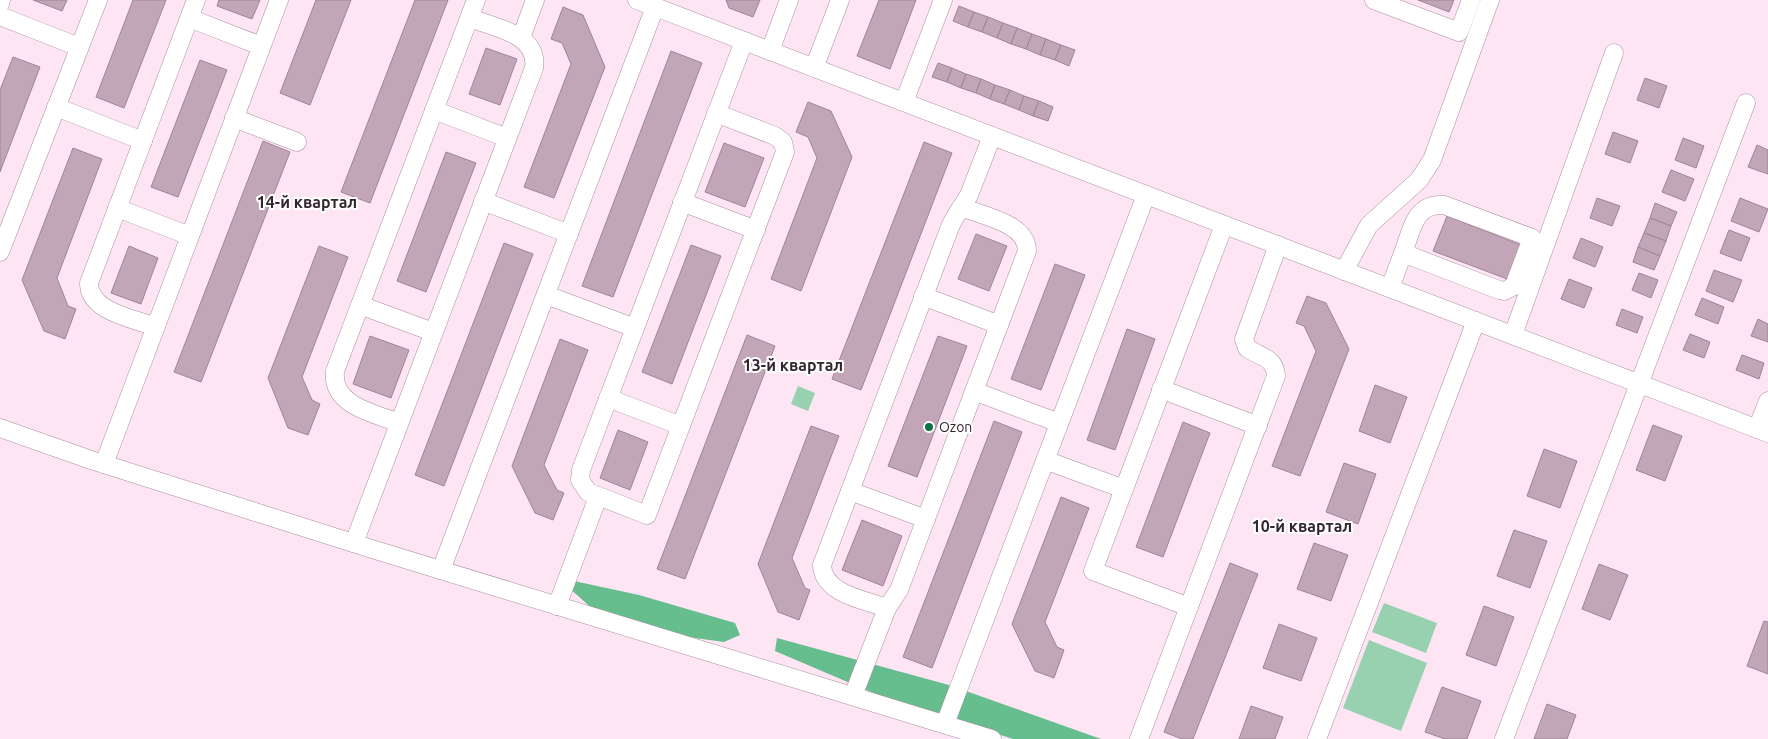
<svg xmlns="http://www.w3.org/2000/svg" width="1768" height="739" font-family="Ubuntu,sans-serif">
<style>
.green{fill:#98d1b0}
.forest{fill:#66bd8e}
.building{fill:#c2a6b8;stroke:#a08496}
.lines{fill:none;stroke-linecap:round;stroke-linejoin:round}
.minor-casing{stroke:#aa8ea0;stroke-width:19}
.minor{stroke:#fff;stroke-width:18}
.poi-dot{fill:#0a7047;stroke:#fff;stroke-width:2}
.labels{text-anchor:middle;dominant-baseline:central;stroke-width:4;stroke-linejoin:round;paint-order:stroke}
.poi-label{font-size:14px;fill:#32272e;stroke:#fff;text-anchor:start}
.quarter-label{font-size:16px;font-weight:bold;fill:#32272e;stroke:#fff}
</style>
<rect width="100%" height="100%" fill="#fde5f4"/>
<g class="green">
<polygon points="798,386 815,393 808,411 791,404"/>
<polygon points="1384,603 1437,623 1426,653 1372,632"/>
<polygon points="1369,640 1427,663 1401,731 1343,708"/>
</g>
<g class="forest">
<polygon points="574,581 639,595 735,623 740,635 724,642 666,634 595,611 568,587"/>
<polygon points="777,638 949,685 1101,739 1013,739 878,695 775,651"/>
</g>
<g class="building">
<polygon points="33,0 67,0 62,11"/>
<polygon points="133,0 166,0 124,108 96,97"/>
<polygon points="219,0 260,0 252,19 217,6"/>
<polygon points="351,0 310,105 280,93 316,0"/>
<polygon points="415,0 448,0 370,203 341,192"/>
<polygon points="726,0 760,0 753,17 729,8"/>
<polygon points="879,0 916,0 890,69 857,56"/>
<polygon points="1418,0 1454,0 1449,12"/>
<polygon points="959,6 974,12 968,27 953,21"/>
<polygon points="563,7 583,15 605,67 554,198 524,187 571,64 562,43 551,39"/>
<polygon points="974,12 988,17 982,32 968,27"/>
<polygon points="988,17 1003,23 997,38 982,32"/>
<polygon points="1003,23 1017,28 1011,44 997,38"/>
<polygon points="1017,28 1032,34 1026,49 1011,44"/>
<polygon points="1032,34 1046,39 1040,55 1026,49"/>
<polygon points="1046,39 1061,45 1055,60 1040,55"/>
<polygon points="1061,45 1075,50 1069,66 1055,60"/>
<polygon points="486,48 517,59 500,105 469,94"/>
<polygon points="671,51 702,63 613,297 582,286"/>
<polygon points="13,57 40,67 0,172 0,90"/>
<polygon points="200,60 227,70 178,197 151,187"/>
<polygon points="938,63 952,68 947,82 932,77"/>
<polygon points="952,68 966,74 961,88 947,82"/>
<polygon points="966,74 981,79 976,93 961,88"/>
<polygon points="1645,78 1667,86 1659,108 1637,100"/>
<polygon points="981,79 995,85 990,99 976,93"/>
<polygon points="995,85 1010,90 1004,104 990,99"/>
<polygon points="1010,90 1024,96 1019,110 1004,104"/>
<polygon points="1024,96 1039,101 1033,116 1019,110"/>
<polygon points="1039,101 1053,107 1048,121 1033,116"/>
<polygon points="808,102 831,111 852,157 801,291 771,279 817,158 808,137 796,132"/>
<polygon points="1613,132 1638,141 1630,163 1605,154"/>
<polygon points="1683,138 1704,146 1696,168 1675,160"/>
<polygon points="263,141 290,152 201,382 174,372"/>
<polygon points="924,142 952,153 861,390 832,379"/>
<polygon points="724,143 764,158 745,207 705,192"/>
<polygon points="1757,145 1768,150 1768,174 1748,167"/>
<polygon points="73,148 102,159 57,278 68,306 76,309 65,339 44,331 22,280"/>
<polygon points="446,152 476,163 426,292 397,281"/>
<polygon points="1671,170 1694,179 1685,201 1662,192"/>
<polygon points="1597,198 1620,206 1612,226 1590,218"/>
<polygon points="1740,198 1768,209 1759,232 1731,221"/>
<polygon points="1655,203 1677,212 1671,226 1650,218"/>
<polygon points="1447,216 1521,245 1507,279 1433,251"/>
<polygon points="1650,218 1671,226 1666,241 1644,233"/>
<polygon points="1729,230 1750,238 1741,261 1720,253"/>
<polygon points="1644,233 1666,241 1660,256 1638,247"/>
<polygon points="976,234 1007,246 989,291 958,279"/>
<polygon points="1581,238 1603,247 1595,267 1573,258"/>
<polygon points="504,243 533,254 444,486 415,475"/>
<polygon points="691,245 721,256 672,384 642,372"/>
<polygon points="129,246 158,258 141,304 111,293"/>
<polygon points="319,246 348,257 302,377 312,400 320,404 308,435 288,428 268,378"/>
<polygon points="1638,247 1660,256 1654,270 1633,262"/>
<polygon points="1055,264 1085,275 1041,390 1011,379"/>
<polygon points="1714,270 1742,280 1733,302 1706,291"/>
<polygon points="1639,273 1658,280 1651,298 1632,290"/>
<polygon points="1569,279 1592,288 1584,308 1561,299"/>
<polygon points="1307,296 1326,303 1349,349 1300,476 1272,466 1316,351 1304,326 1296,323"/>
<polygon points="1702,298 1724,307 1718,324 1695,315"/>
<polygon points="1622,309 1643,317 1637,333 1616,325"/>
<polygon points="1758,319 1768,324 1768,342 1751,336"/>
<polygon points="1127,329 1155,339 1115,450 1087,440"/>
<polygon points="1690,334 1710,342 1704,358 1683,350"/>
<polygon points="747,335 775,346 685,579 657,569"/>
<polygon points="370,336 409,350 391,398 353,384"/>
<polygon points="938,336 967,346 917,477 888,466"/>
<polygon points="560,339 588,350 544,465 557,490 564,493 553,520 535,513 512,466"/>
<polygon points="1742,355 1764,363 1759,379 1736,370"/>
<polygon points="1375,385 1407,397 1390,443 1359,431"/>
<polygon points="994,421 1022,432 932,668 903,657"/>
<polygon points="1183,422 1210,433 1163,557 1136,547"/>
<polygon points="1653,425 1682,436 1665,481 1636,470"/>
<polygon points="811,426 839,436 792,558 805,588 810,590 799,620 778,612 758,564"/>
<polygon points="618,430 648,442 630,490 600,478"/>
<polygon points="1544,449 1577,461 1560,508 1527,496"/>
<polygon points="1344,463 1376,474 1358,524 1326,512"/>
<polygon points="1061,497 1089,508 1045,622 1057,647 1064,650 1054,678 1035,671 1012,624"/>
<polygon points="862,520 902,536 883,586 842,570"/>
<polygon points="1514,530 1547,541 1530,588 1497,576"/>
<polygon points="1314,543 1348,555 1331,601 1297,589"/>
<polygon points="1230,563 1258,574 1193,739 1182,739 1164,732"/>
<polygon points="1599,564 1628,575 1610,620 1582,609"/>
<polygon points="1484,606 1514,617 1496,666 1466,655"/>
<polygon points="1764,621 1768,622 1768,674 1747,666"/>
<polygon points="1279,624 1317,638 1301,681 1263,668"/>
<polygon points="1442,687 1481,701 1467,739 1445,739 1425,732"/>
<polygon points="1547,704 1576,715 1567,739 1534,739"/>
<polygon points="1251,706 1283,717 1275,739 1239,739"/>
</g>
<g class="lines">
<defs>
<g id="minor">
<polyline points="637,0 1768,433"/>
<polyline points="1374,0 1459,32 1471,0"/>
<polyline points="0,4 1,0"/>
<polyline points="0,16 79,47"/>
<polyline points="189,18 261,46"/>
<polyline points="521,38 535,0"/>
<polyline points="770,51 789,0"/>
<polyline points="814,68 840,0"/>
<polyline points="904,102 943,0"/>
<polyline points="56,107 143,141"/>
<polyline points="434,110 507,138"/>
<polyline points="716,113 775,136 783,142 785,152 647,515 588,492 580,480 581,470 744,41"/>
<polyline points="234,118 297,142"/>
<polyline points="483,201 569,234"/>
<polyline points="682,202 756,230"/>
<path d="M961 207C983 216 1027 223 1027 251L899 590 887 608C865 600 823 594 822 565L950 227C955 215 963 206 969 195L992 136"/>
<polyline points="117,208 190,236"/>
<polyline points="0,252 98,0"/>
<polyline points="1344,271 1369,225 1419,180 1432,160 1490,0"/>
<path d="M1390 288 1403 253 1499 290 1504 291 1514 286 1532 238 1444 205C1414 203 1412 230 1403 253"/>
<polyline points="546,295 635,328"/>
<polyline points="923,296 999,325"/>
<polyline points="360,305 433,332"/>
<path d="M155 327C133 318 89 312 89 283L196 0"/>
<polyline points="1513,335 1614,53"/>
<polyline points="1161,389 1258,426"/>
<polyline points="974,391 1059,423"/>
<polyline points="608,398 681,426"/>
<path d="M399 423C374 413 331 406 335 371L476 0"/>
<polyline points="0,428 91,460 372,549 992,739"/>
<polyline points="1757,429 1768,401"/>
<polyline points="1045,460 1124,489"/>
<polyline points="104,464 279,0"/>
<polyline points="850,491 926,519"/>
<path d="M354 543 534 68C539 34 494 27 469 18"/>
<polyline points="441,570 655,7"/>
<polyline points="557,606 598,497"/>
<polyline points="1189,607 1093,571 1224,225"/>
<polyline points="853,696 887,608"/>
<polyline points="945,724 1146,195"/>
<path d="M1139 739 1276 376C1275 357 1260 357 1247 348L1244 339 1278 245"/>
<polyline points="1317,739 1476,321"/>
<polyline points="1504,739 1746,103"/>
</g>
</defs>
<use href="#minor" class="minor-casing"/>
<use href="#minor" class="minor"/>
</g>
<circle class="poi-dot" cx="929" cy="427" r="5"/>
<g class="labels">
<g class="poi-label">
<text x="939" y="427">Ozon</text>
</g>
<g class="quarter-label">
<text x="307" y="202">14-й квартал</text>
<text x="793" y="365">13-й квартал</text>
<text x="1302" y="526">10-й квартал</text>
</g>
</g>
</svg>
